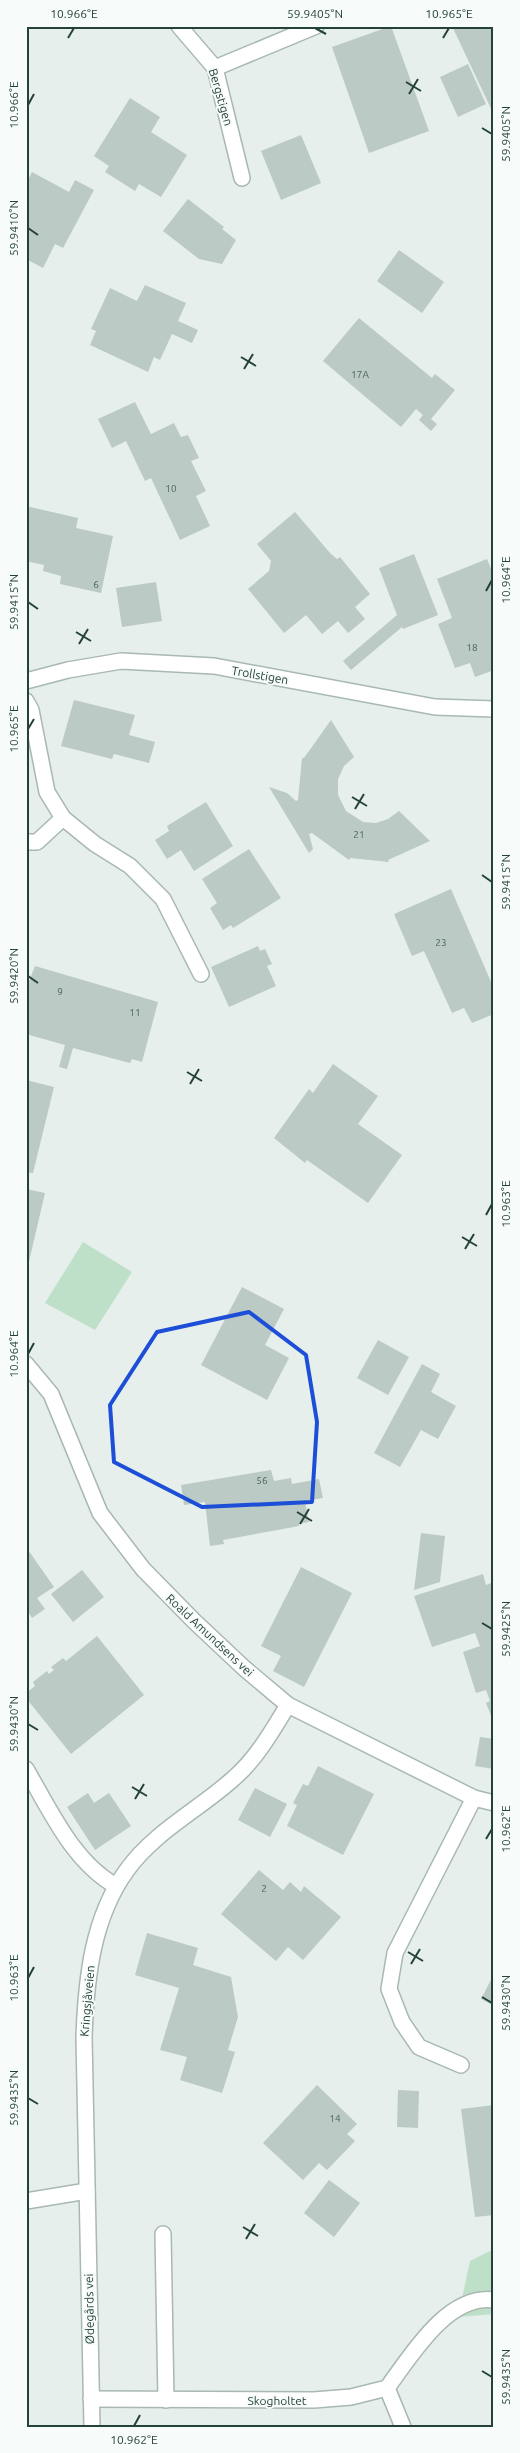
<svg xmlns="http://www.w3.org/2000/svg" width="520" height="2453" font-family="Ubuntu,sans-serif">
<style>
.green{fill:#bfe0c8}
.building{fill:#bbcac4}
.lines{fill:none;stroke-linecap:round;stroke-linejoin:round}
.lane-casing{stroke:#a8b8b2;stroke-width:18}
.street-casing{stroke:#a8b8b2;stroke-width:18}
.lane{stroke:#fff;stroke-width:15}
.street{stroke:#fff;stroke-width:15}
.marked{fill:none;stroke:#1d4ed8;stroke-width:4;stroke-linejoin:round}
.ticks{fill:none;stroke:#24423a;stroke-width:2}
.labels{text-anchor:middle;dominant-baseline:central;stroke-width:4;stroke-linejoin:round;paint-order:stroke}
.number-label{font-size:10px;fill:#4a645c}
.street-label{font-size:12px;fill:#24423a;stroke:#f7fbf9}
.neatline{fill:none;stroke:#24423a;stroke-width:2}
.ticks-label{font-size:12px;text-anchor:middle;fill:#24423a}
</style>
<rect width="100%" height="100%" fill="#e6efeb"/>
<g class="green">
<polygon points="83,1242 132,1272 95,1330 45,1303"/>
<polygon points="494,2249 494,2314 458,2317 470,2261"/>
</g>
<g class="building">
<polygon points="391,26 429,131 369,153 332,47"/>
<polygon points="452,26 494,26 494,115"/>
<polygon points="468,64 486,104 458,117 440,77"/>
<polygon points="130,98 160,117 151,132 187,155 161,197 139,184 135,191 105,172 109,166 94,156"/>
<polygon points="301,135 321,183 281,200 261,151"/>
<polygon points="32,172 69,192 75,180 94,190 63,248 55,244 43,268 26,259 26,184"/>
<polygon points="188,199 224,227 222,229 236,240 222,264 199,259 163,231"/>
<polygon points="399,250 444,282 422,313 377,281"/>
<polygon points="145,285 186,303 178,321 198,330 192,343 172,334 160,360 154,357 148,372 90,345 96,331 91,329 110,288 137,301"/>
<polygon points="359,318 432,378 435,374 455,390 431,419 437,424 431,431 419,420 423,415 416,409 401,427 323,361"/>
<polygon points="135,402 151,434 174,423 181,437 188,435 199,458 191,461 206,491 196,496 210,526 180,540 151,478 145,481 126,441 112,448 98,419"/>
<polygon points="26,506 78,518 76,528 113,536 101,593 60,584 61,576 43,571 44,565 26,561"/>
<polygon points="295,512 330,553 337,559 340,557 370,594 355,607 365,619 348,633 338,621 322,634 306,615 284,633 248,589 269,571 271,561 257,544"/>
<polygon points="414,554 438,615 403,629 402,627 351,670 343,661 397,615 379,568"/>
<polygon points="487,559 494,576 494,670 475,677 470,663 455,668 438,624 452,618 437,579"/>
<polygon points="156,582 162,621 122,627 116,588"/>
<polygon points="74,700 135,715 129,735 155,742 149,763 114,754 112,759 61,746"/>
<polygon points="331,720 354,757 344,766 338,779 338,795 346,811 363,822 376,823 388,819 399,811 430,841 388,860 389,862 350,858 349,860 312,833 309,834 313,849 309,853 269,787 287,793 296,801 298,800 302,758 304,758"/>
<polygon points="206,802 233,846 194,871 181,850 167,859 155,840 169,831 167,826"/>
<polygon points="249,849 281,898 233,928 231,925 223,930 210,908 217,903 202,879"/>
<polygon points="451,889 494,989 494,1014 472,1023 464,1008 452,1013 424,951 412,956 394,914"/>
<polygon points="258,946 260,951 265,949 272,964 267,966 276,986 229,1007 211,967"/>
<polygon points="35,966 158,1002 142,1062 132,1059 130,1063 73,1048 67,1069 59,1067 65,1045 26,1034 26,989"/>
<polygon points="333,1064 378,1096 358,1124 402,1155 368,1203 307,1160 305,1163 274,1138 309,1089 313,1093"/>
<polygon points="26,1080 54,1087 33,1173 26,1172"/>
<polygon points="26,1189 45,1193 27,1270 26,1270"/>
<polygon points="242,1287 284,1309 265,1345 289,1358 267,1400 201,1365"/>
<polygon points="378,1340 409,1357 388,1395 357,1378"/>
<polygon points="422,1364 440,1374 431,1392 456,1406 438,1439 421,1430 400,1467 374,1453"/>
<polygon points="271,1470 274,1481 291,1478 292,1484 319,1479 323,1498 305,1501 309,1522 299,1524 299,1526 223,1540 224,1544 210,1546 205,1502 184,1505 181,1485"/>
<polygon points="421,1533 445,1536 440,1582 414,1590"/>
<polygon points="26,1547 54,1587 37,1598 45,1609 32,1618 26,1608"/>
<polygon points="301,1567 352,1593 304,1687 273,1671 281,1656 261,1646"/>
<polygon points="82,1570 104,1597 73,1622 51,1594"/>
<polygon points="483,1574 486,1585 494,1582 494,1723 486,1703 490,1701 486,1690 476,1693 463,1652 480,1646 475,1633 432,1647 414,1596"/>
<polygon points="97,1636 144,1695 71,1754 26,1698 26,1693 35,1686 33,1682 47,1671 49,1674 54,1670 51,1667 63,1658 66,1661"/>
<polygon points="480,1737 494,1739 494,1769 475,1766"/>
<polygon points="318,1766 374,1794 343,1855 287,1826 297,1805 293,1803 303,1784 308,1786"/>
<polygon points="255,1788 287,1804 270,1837 238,1820"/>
<polygon points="88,1793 94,1803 109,1793 131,1826 95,1850 67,1807"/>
<polygon points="259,1870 283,1890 290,1882 301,1892 304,1886 341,1917 303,1960 288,1947 276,1961 221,1914"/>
<polygon points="147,1933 198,1948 193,1965 231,1977 238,2017 228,2050 235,2052 222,2093 180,2080 187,2057 160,2050 179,1988 135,1975"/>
<polygon points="494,1974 494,2006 481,1999"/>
<polygon points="317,2085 357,2124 347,2134 355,2141 327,2170 319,2163 303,2180 263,2143"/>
<polygon points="398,2090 419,2091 418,2128 397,2127"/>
<polygon points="494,2105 494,2215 475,2217 461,2109"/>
<polygon points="329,2180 360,2203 334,2237 304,2213"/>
</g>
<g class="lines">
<defs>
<g id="lane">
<polyline points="215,68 316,26"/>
<polyline points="26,842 37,842 63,818"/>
<path d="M26 1769C50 1810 73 1862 116 1886"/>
<polyline points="461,2065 419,2047 402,2022 389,1989 395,1953 474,1798"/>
<polyline points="163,2234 166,2400"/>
<polyline points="387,2388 403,2427"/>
</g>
<g id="street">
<polyline points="179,26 215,68 242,178"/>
<polyline points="26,681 68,670 121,661 214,666 435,707 494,709"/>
<polyline points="26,701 31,710 47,792 63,818 95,844 130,866 163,899 201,974"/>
<polyline points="26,1364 51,1394 100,1513 143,1569 194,1621 244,1668 288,1705 474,1798 494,1803"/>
<polyline points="26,2201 87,2191"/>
<path d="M91 2399 314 2400 351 2397 387 2388C411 2356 447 2294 494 2300"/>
<path d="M92 2427 84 2037C86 1980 92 1918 127 1870 154 1832 200 1809 234 1778 257 1758 272 1731 288 1705"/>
</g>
</defs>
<use href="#lane" class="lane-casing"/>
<use href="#street" class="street-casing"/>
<use href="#lane" class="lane"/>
<use href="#street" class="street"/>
</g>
<path class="marked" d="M249 1312 306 1355 317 1422 312 1502 202 1507 114 1462 110 1405 157 1332Z"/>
<path class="ticks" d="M315 28 326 34M68 38 74 28M443 38 449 28M406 82 421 91M409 94 418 79M28 105 34 94M482 128 492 134M28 228 38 235M241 357 256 366M244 369 253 354M486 591 492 580M28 602 38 609M76 632 91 641M79 644 88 629M28 729 34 719M352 797 367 806M355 809 364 794M482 875 492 882M28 976 38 983M187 1072 202 1081M190 1084 199 1069M486 1215 492 1204M462 1237 477 1246M465 1249 474 1234M28 1354 34 1343M297 1512 312 1521M300 1524 309 1509M482 1623 492 1629M28 1724 38 1730M132 1787 147 1796M135 1799 144 1784M486 1839 492 1829M408 1952 423 1961M411 1964 420 1949M28 1978 34 1967M482 1997 492 2003M28 2098 38 2104M243 2227 258 2236M246 2239 255 2224M482 2371 492 2377M134 2426 140 2415"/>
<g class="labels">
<g class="number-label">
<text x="360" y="374">17A</text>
<text x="171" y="488">10</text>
<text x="96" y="584">6</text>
<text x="472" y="647">18</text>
<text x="359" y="834">21</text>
<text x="441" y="942">23</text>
<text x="60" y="991">9</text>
<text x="135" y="1012">11</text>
<text x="262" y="1480">56</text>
<text x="264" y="1888">2</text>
<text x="335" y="2118">14</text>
</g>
<g class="street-label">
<text transform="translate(221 97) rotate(74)">Bergstigen</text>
<text transform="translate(260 675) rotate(10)">Trollstigen</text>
<text transform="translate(210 1635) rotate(43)">Roald Amundsens vei</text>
<text transform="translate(87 2001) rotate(-85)">Kringsjåveien</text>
<text transform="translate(89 2309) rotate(-91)">Ødegårds vei</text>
<text x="277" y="2400">Skogholtet</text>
</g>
</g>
<rect width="520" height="2453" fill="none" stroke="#f7fbf9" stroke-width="55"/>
<rect x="28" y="28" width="464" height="2398" class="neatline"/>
<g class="ticks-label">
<text x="74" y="18">10.966°E</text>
<text x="315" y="18">59.9405°N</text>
<text x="449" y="18">10.965°E</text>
<text transform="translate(14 105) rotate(-90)" y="4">10.966°E</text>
<text transform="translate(506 134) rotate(-90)" y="4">59.9405°N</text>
<text transform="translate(14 228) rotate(-90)" y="4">59.9410°N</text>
<text transform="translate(506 580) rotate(-90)" y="4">10.964°E</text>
<text transform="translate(14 602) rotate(-90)" y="4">59.9415°N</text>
<text transform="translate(14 729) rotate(-90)" y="4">10.965°E</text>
<text transform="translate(506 882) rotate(-90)" y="4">59.9415°N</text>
<text transform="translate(14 976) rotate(-90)" y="4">59.9420°N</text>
<text transform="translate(506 1204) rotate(-90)" y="4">10.963°E</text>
<text transform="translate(14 1354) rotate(-90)" y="4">10.964°E</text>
<text transform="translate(506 1629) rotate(-90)" y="4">59.9425°N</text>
<text transform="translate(14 1724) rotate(-90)" y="4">59.9430°N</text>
<text transform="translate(506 1829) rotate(-90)" y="4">10.962°E</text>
<text transform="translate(14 1978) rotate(-90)" y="4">10.963°E</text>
<text transform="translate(506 2003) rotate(-90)" y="4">59.9430°N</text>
<text transform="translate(14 2098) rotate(-90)" y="4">59.9435°N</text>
<text transform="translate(506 2377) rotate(-90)" y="4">59.9435°N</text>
<text x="134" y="2444">10.962°E</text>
</g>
</svg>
